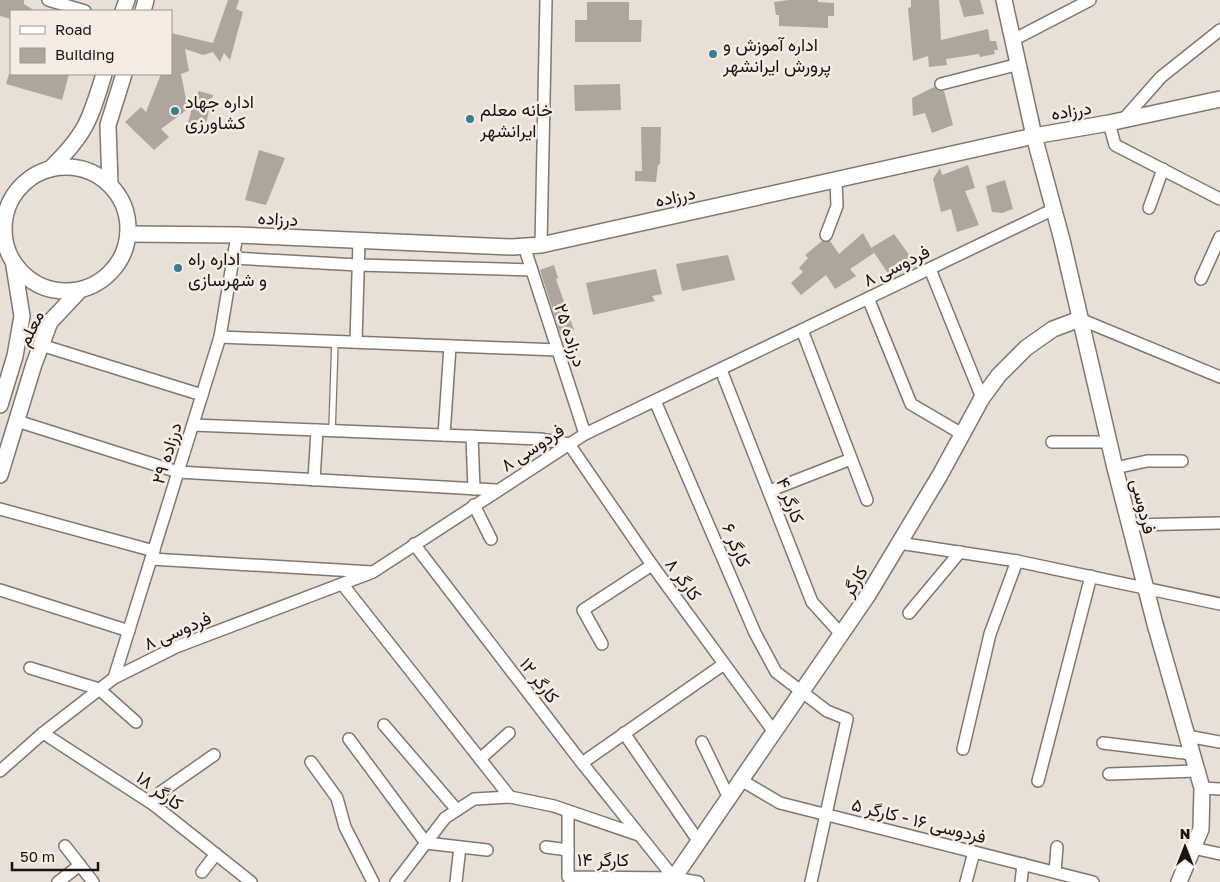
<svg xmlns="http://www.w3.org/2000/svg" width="1220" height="882" font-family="'Golos Text',Vazirmatn,sans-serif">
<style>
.building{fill:#aea59d}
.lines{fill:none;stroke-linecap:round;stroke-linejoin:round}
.lane-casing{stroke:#807870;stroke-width:8}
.street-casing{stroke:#807870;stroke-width:14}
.secondary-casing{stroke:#807870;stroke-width:18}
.lane{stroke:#fff;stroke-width:5.5}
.street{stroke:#fff;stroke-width:11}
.secondary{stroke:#fff;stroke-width:15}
.poi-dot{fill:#397e8c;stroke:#f6ece3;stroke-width:2}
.labels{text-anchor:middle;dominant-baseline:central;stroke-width:5;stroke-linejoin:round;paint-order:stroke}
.poi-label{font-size:18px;fill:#171411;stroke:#f6ece3;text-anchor:start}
.street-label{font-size:18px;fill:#171411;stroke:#f6ece3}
</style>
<rect width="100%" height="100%" fill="#e8dfd6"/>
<g class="building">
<polygon points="0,0 24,0 24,4 35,11 11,11 11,19 0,16"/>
<polygon points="228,0 239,0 236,9 243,12 230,60 224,53 220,62 213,52 203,55 185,49 189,71 181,74 188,109 161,129 169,137 154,150 125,122 141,107 146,112 161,74 171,74 171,33 213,43"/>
<polygon points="789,0 818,0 818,2 834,3 834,16 828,16 828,28 779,26 779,15 776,15 774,2"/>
<polygon points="911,0 939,0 941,40 988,29 990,41 996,41 998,50 994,50 995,54 980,57 979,54 946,59 947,65 929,67 928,56 913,61 908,8 911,7"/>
<polygon points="959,0 980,0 984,14 964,17"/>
<polygon points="587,2 629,2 629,20 642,20 641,42 575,42 575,20 587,20"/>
<polygon points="9,74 69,74 62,100 6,84"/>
<polygon points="620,84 621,110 575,111 574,85"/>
<polygon points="934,87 939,91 944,91 953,125 932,133 925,113 913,116 912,98"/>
<polygon points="199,91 213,95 204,131 187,127 194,100"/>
<polygon points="641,127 661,127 660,164 658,165 656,182 635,181 635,171 642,171"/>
<polygon points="259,150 285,158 266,205 245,200"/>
<polygon points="968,165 975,188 965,191 979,225 957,232 951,209 941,212 933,179 940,168 942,175"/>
<polygon points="1005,180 1013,209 1002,213 992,212 986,186"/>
<polygon points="863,233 874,253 850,269 856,276 835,289 826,275 801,295 791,283 803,272 799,268 808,258 805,255 822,241 830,241 839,254"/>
<polygon points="894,234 917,266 891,278 871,248"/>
<polygon points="728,255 735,280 682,291 676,264"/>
<polygon points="554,265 558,278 556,279 574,330 561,336 540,270"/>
<polygon points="656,269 662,294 652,296 655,301 593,315 586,283"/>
</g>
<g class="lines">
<defs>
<polyline id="lane" points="332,431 335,341"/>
<g id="street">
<polyline points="48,0 85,11"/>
<polyline points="1013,40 1090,0"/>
<polyline points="941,84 1019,64"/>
<polyline points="1123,120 1161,77 1220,30"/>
<polyline points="1109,123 1115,145 1220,199"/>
<polyline points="1149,208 1163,169"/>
<polyline points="826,235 837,206 836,180"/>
<polyline points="541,245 546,0"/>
<polyline points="524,246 585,434"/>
<polyline points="233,258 358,265 532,270"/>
<polyline points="930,269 982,398"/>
<polyline points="1201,279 1220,237"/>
<polyline points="868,298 911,404 962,434"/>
<polyline points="1080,319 1220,377"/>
<polyline points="802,330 867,500"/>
<polyline points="220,337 557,350"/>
<polyline points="356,342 359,241"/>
<polyline points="41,345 202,395"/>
<polyline points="721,370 812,602 841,634"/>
<polyline points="655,401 755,633 776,672 827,711 847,719 811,882"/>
<polyline points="17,421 178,472 496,490"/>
<polyline points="193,425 540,439 569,444 652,565 774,732"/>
<polyline points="444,435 450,346"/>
<polyline points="472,436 474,489"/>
<polyline points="1052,442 1109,442"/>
<polyline points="1115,468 1147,461 1182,461"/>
<polyline points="314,480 317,430"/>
<polyline points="769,491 851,459"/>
<polyline points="474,505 491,539"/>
<polyline points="0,509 154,551"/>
<polyline points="1130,525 1220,523"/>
<polyline points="899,543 1017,561 1220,604"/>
<polyline points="414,544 582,763 674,878"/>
<polyline points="151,559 372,572"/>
<polyline points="343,585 510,797"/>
<polyline points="0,590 129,631"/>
<polyline points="909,613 960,552"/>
<polyline points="602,644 583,610 652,565"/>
<polyline points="30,668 99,689 136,722"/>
<polyline points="114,678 220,337 237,235"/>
<polyline points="384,725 457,810"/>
<polyline points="43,733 154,805 251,882"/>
<polyline points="624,733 699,842"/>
<polyline points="1187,736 1220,742"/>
<polyline points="349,739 426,843 487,850"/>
<polyline points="702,742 729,798"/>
<polyline points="1103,743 1192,754"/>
<polyline points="963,749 990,634 1017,561"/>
<polyline points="480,759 509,733"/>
<polyline points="311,762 337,798 345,827 373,882"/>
<polyline points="582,763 724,664"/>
<polyline points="0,771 43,733 114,678 176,647 373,572 585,434 1054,209"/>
<polyline points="1109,774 1197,771"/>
<polyline points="741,780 780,803 1093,882"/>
<polyline points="1038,781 1091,576"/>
<polyline points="1202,788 1220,789"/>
<polyline points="154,805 161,792 214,755"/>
<polyline points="568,811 568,877 674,878 698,882"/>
<polyline points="65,846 93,882"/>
<polyline points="546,847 568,850"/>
<polyline points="1193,848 1220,854"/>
<polyline points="202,872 216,854"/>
<polyline points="1055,872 1057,847"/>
<polyline points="58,882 80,865"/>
<polyline points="396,882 445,818 474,799 510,797 554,806 639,835"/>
<polyline points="456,882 460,847"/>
<polyline points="966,882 974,852"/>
<polyline points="1021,882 1023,864"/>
</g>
<g id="secondary">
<polyline points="1004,0 1034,136 1062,240 1115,468 1155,624 1202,788 1201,829 1179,882"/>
<polyline points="123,11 127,0"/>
<polyline points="143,11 146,0"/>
<circle cx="66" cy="229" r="62"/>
<path d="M50 169C86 134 90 120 104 74"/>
<polyline points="110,185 108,125 124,74"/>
<polyline points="128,234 237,235 512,247 541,245 1034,136 1109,123 1220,99"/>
<polyline points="0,405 15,356 22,316 14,266"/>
<polyline points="0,475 34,364 50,322 80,290"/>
<polyline points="671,882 868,595 940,475 982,398 999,375 1026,348 1053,329 1080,319"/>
</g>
</defs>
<use href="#lane" class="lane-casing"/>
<use href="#street" class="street-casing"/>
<use href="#secondary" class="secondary-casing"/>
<use href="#lane" class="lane"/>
<use href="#street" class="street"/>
<use href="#secondary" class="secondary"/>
</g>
<g class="poi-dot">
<circle cx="713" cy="54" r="5"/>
<circle cx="175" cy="111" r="5"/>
<circle cx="470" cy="119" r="5"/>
<circle cx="178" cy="268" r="5"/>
</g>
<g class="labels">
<g class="poi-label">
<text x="723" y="44">اداره آموزش و<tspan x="723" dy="21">پرورش ایرانشهر</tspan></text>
<text x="185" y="101">اداره جهاد<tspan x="185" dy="21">کشاورزی</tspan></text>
<text x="480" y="109">خانه معلم<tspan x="480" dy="21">ایرانشهر</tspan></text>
<text x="188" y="258">اداره راه<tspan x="188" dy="21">و شهرسازی</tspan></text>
</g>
<g class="street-label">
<text transform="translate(1071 110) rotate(-9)">درزاده</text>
<text transform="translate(675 196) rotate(-12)">درزاده</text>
<text transform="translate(278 218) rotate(3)">درزاده</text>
<text transform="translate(896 265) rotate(-26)">فردوسی ۸</text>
<text transform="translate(30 328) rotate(-64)">معلم</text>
<text transform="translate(571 335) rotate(72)">درزاده ۲۵</text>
<text transform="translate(532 447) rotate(-33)">فردوسی ۸</text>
<text transform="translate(166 453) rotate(-73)">درزاده ۲۹</text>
<text transform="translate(791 500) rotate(69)">کارگر ۴</text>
<text transform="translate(1144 506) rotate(76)">فردوسی</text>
<text transform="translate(737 545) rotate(67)">کارگر ۶</text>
<text transform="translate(684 579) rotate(54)">کارگر ۸</text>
<text transform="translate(854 581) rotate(-58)">کارگر</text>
<text transform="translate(177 630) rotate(-23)">فردوسی ۸</text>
<text transform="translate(540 680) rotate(52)">کارگر ۱۲</text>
<text transform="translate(160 790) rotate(36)">کارگر ۱۸</text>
<text transform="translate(919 820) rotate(14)">فردوسی ۱۶ - کارگر ۵</text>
<text x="603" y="859">کارگر ۱۴</text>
</g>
</g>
<rect x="10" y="10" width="162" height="65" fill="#f6ece3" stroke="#9d968f"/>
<rect x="20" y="26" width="25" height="8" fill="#ffffff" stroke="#9d968f"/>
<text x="55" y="35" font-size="15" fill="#171411">Road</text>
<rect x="20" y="48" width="25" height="15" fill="#aea59d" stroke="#9d968f"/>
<text x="55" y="60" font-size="15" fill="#171411">Building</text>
<g transform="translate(1185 847)" stroke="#f6ece3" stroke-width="4" paint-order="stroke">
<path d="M0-4L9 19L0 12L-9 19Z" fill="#171411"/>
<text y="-8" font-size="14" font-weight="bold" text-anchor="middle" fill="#171411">N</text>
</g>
<path d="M12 862v8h86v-8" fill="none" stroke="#171411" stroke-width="2.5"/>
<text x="20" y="862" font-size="15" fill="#171411" stroke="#f6ece3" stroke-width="4" paint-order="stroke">50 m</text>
</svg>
